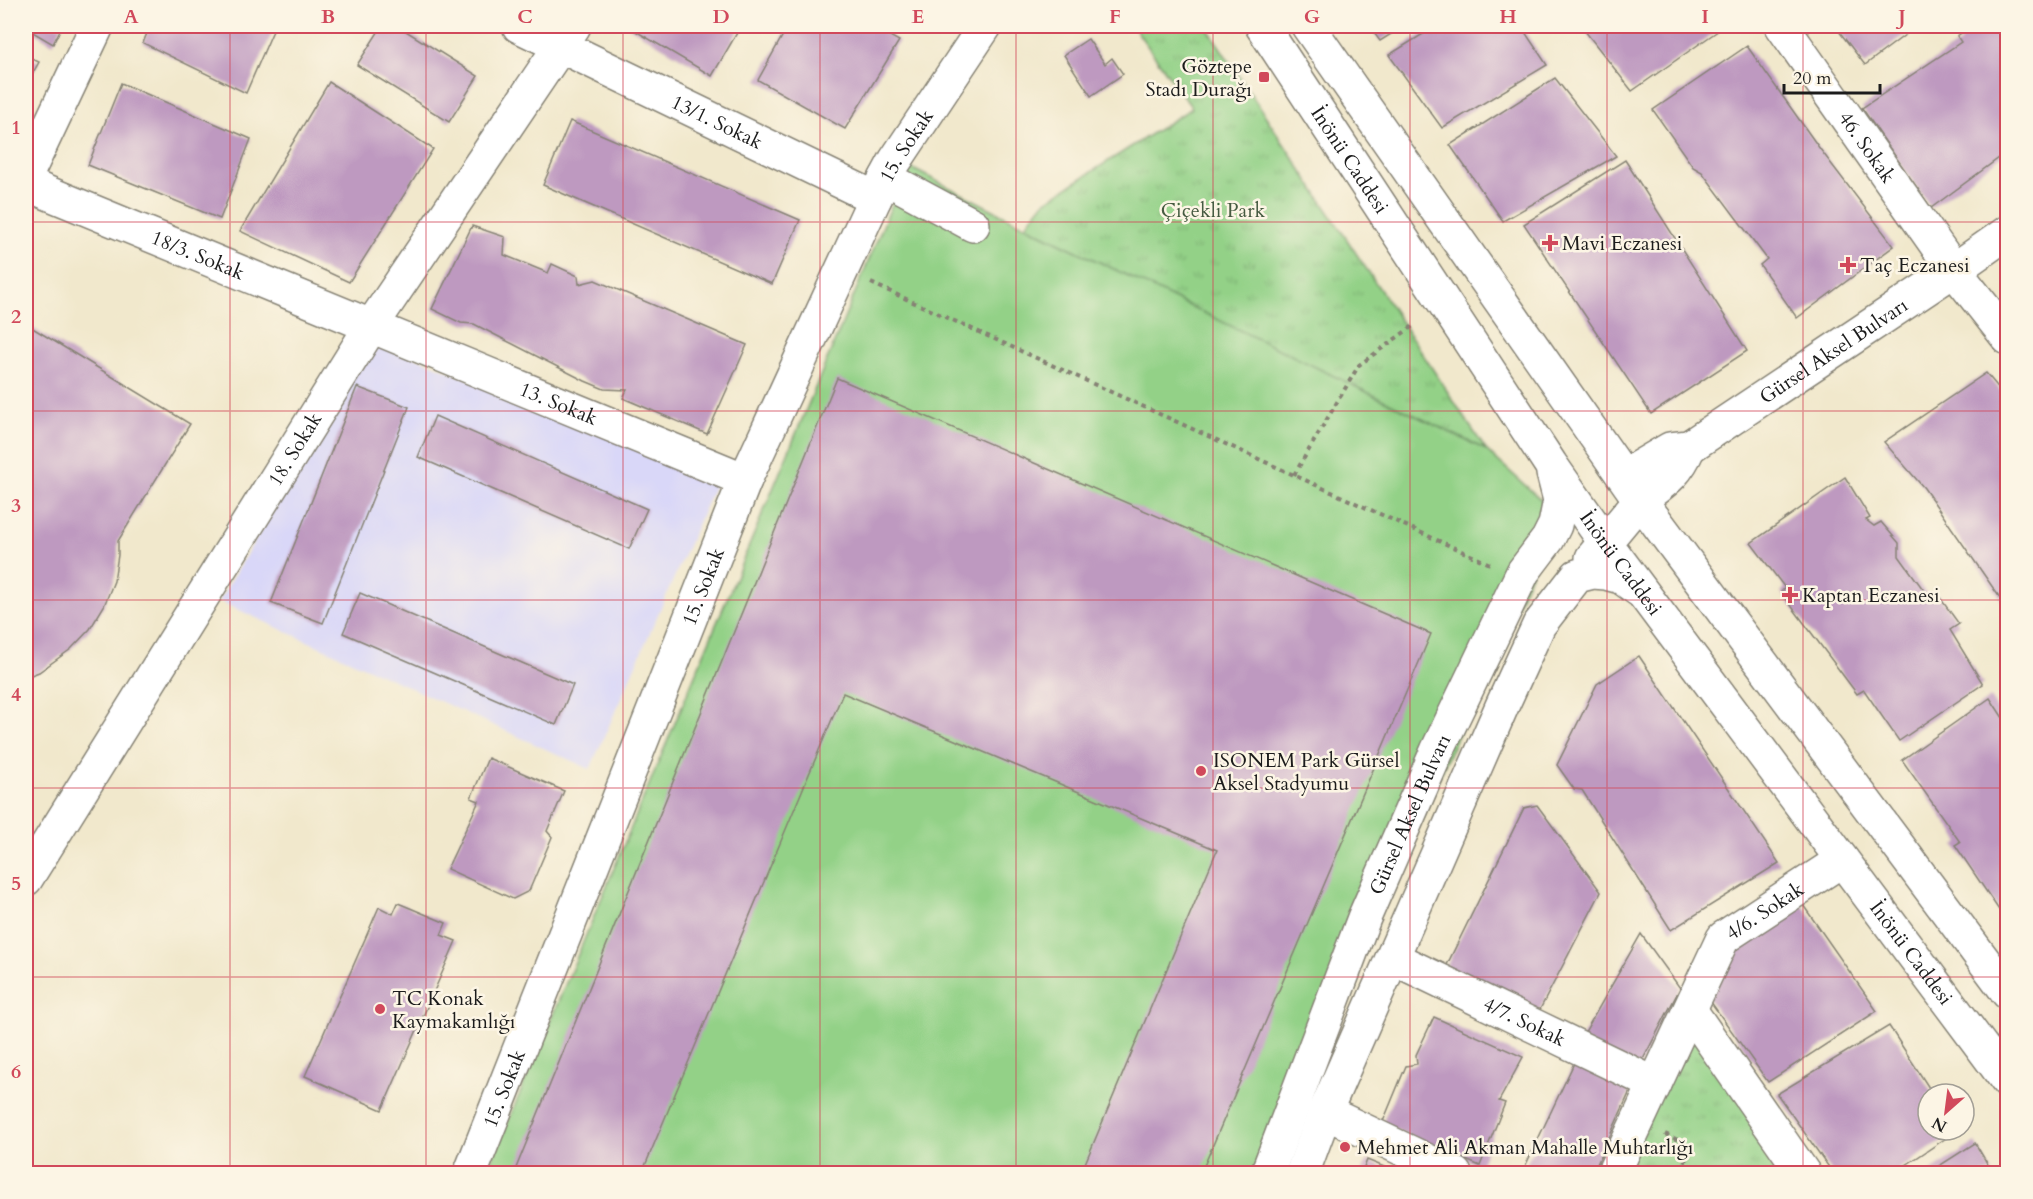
<svg xmlns="http://www.w3.org/2000/svg" width="2033" height="1199" font-family="Cardo,serif">
<style>
.built{fill:#d9d7f8}
.grass{fill:url(#grass-tufts);stroke:#587652;stroke-width:1.5}
.pitch{fill:#93d187;stroke:#587652;stroke-width:1.5}
.building{fill:#be99c0}
.lines{fill:none;stroke-linecap:round;stroke-linejoin:round}
.minor-casing{stroke:#868274;stroke-width:36}
.major-casing{stroke:#868274;stroke-width:36}
.path{stroke:#868274;stroke-width:4;stroke-dasharray:4.5 4.5;stroke-linecap:butt}
.minor{stroke:#fff;stroke-width:33}
.major{stroke:#fff;stroke-width:33}
.grid{fill:none;stroke:#d1495b;stroke-width:1.5;stroke-opacity:0.55}
.poi-dot{fill:#d1495b;stroke:#fcf5e5;stroke-width:2}
.labels{text-anchor:middle;dominant-baseline:central;stroke-width:5;stroke-linejoin:round;paint-order:stroke}
.poi-label{font-size:20px;fill:#1c1c1c;stroke:#fcf5e5;text-anchor:start}
.street-label{font-size:20px;fill:#1c1c1c;stroke:#fcf5e5}
.park-label{font-size:20px;fill:#465b41;stroke:#fcf5e5}
.neatline{fill:none;stroke:#d1495b;stroke-width:2}
.grid-label{font-size:20px;text-anchor:middle;font-weight:bold;fill:#d1495b}
</style>
<defs>
<pattern id="grass-tufts" width="24" height="20" patternUnits="userSpaceOnUse" patternTransform="scale(1.5)"><rect width="24" height="20" fill="#93d187"/><path d="M3 7l-1-3M5 7V3M7 7l1-3M15 17l-1-3M17 17v-4M19 17l1-3" fill="none" stroke="#7eb374"/></pattern>
</defs>
<rect width="100%" height="100%" fill="#fcf5e5"/>
<filter id="ink" filterUnits="userSpaceOnUse"><feTurbulence type="fractalNoise" baseFrequency=".0167" numOctaves="2"/><feDisplacementMap in="SourceGraphic" scale="12" xChannelSelector="R" yChannelSelector="G"/><feConvolveMatrix kernelMatrix="1 2 1 2 8 2 1 2 1" color-interpolation-filters="sRGB"/></filter>
<filter id="wash" filterUnits="userSpaceOnUse"><feTurbulence type="fractalNoise" baseFrequency=".008" numOctaves="4" result="noise"/><feDisplacementMap in="SourceGraphic" scale="24" xChannelSelector="R" yChannelSelector="G"/><feGaussianBlur stdDeviation="1.35" result="paint"/><feColorMatrix in="noise" values="0 0 0 0 0 0 0 0 0 0 0 0 0 0 0 0 0 1.4 0 .05"/><feComposite in="paint" operator="in"/></filter>
<g filter="url(#wash)">
<rect width="100%" height="100%" fill="#f1e8cc"/>
<polygon class="built" points="374,340 716,482 590,769 219,601"/>
<g class="grass">
<polygon points="1133,26 1206,26 1486,450 1025,226 1044,202 1192,108"/>
<polygon points="1690,1010 1804,1174 1614,1174"/>
</g>
<polygon class="pitch" points="911,168 1025,226 1486,450 1558,515 1259,1173 486,1174 893,202"/>
<g id="blocks">
<g class="building">
<polygon points="26,26 62,26 53,44 26,28"/>
<polygon points="150,26 275,26 246,93 143,43"/>
<polygon points="382,26 398,26 478,76 449,122 357,65"/>
<polygon points="627,26 741,26 712,76"/>
<polygon points="788,26 872,26 899,41 845,129 758,80"/>
<polygon points="1369,26 1404,26 1380,41"/>
<polygon points="1436,26 1521,26 1547,65 1442,128 1389,55"/>
<polygon points="1581,26 1720,26 1722,28 1632,91"/>
<polygon points="1835,26 1917,26 1865,65"/>
<polygon points="1972,26 2007,26 2007,152 1931,208 1862,108 1961,42 1957,36"/>
<polygon points="1088,39 1105,64 1112,58 1123,74 1091,96 1064,55"/>
<polygon points="1747,46 1820,149 1894,246 1797,318 1760,265 1767,259 1702,172 1693,167 1653,110"/>
<polygon points="26,56 39,62 26,85"/>
<polygon points="1555,78 1616,156 1503,221 1450,145"/>
<polygon points="329,82 433,149 349,282 240,231"/>
<polygon points="121,83 251,139 220,219 88,165"/>
<polygon points="570,121 800,220 772,284 543,185"/>
<polygon points="1625,160 1747,351 1651,414 1524,224"/>
<polygon points="472,226 505,237 504,255 548,273 552,264 578,276 579,284 595,280 747,345 707,434 623,398 627,390 604,389 585,381 474,324 461,323 432,309"/>
<polygon points="26,324 190,424 118,541 118,555 114,581 104,606 90,629 71,649 39,672 26,677"/>
<polygon points="1986,373 2007,398 2007,608 1924,488 1884,442"/>
<polygon points="837,378 1431,634 1201,1173 1081,1173 1217,850 843,693 642,1173 514,1173"/>
<polygon points="357,387 409,407 323,623 271,603"/>
<polygon points="435,416 647,509 629,549 418,457"/>
<polygon points="1845,477 1870,518 1866,520 1874,526 1881,522 1899,543 1899,556 1925,592 1931,597 1938,595 1959,624 1950,630 1983,684 1899,741 1864,690 1857,694 1781,592 1785,588 1751,543"/>
<polygon points="360,593 573,685 556,725 343,633"/>
<polygon points="1639,656 1779,863 1671,930 1582,790 1574,789 1557,765 1597,684"/>
<polygon points="1990,698 2007,724 2007,922 1955,845 1960,842 1902,760"/>
<polygon points="488,758 564,791 547,831 552,837 529,891 513,899 447,869 479,801 471,798"/>
<polygon points="1537,805 1601,892 1537,1015 1443,973 1524,808"/>
<polygon points="398,903 446,923 441,935 456,941 382,1110 305,1076 379,907 393,914"/>
<polygon points="1803,905 1877,1011 1768,1082 1708,998 1736,945"/>
<polygon points="1641,934 1680,988 1638,1069 1581,1039"/>
<polygon points="1434,1017 1523,1057 1499,1101 1505,1103 1480,1166 1382,1124 1406,1066 1417,1064 1416,1055"/>
<polygon points="1889,1026 1933,1094 1928,1094 1928,1130 1958,1130 1894,1173 1833,1173 1777,1094"/>
<polygon points="1575,1061 1631,1089 1593,1173 1522,1173"/>
<polygon points="1975,1143 1993,1173 1928,1173"/>
<polygon points="1367,1160 1399,1173 1362,1173"/>
</g>
</g>
</g>
<g filter="url(#ink)">
<use href="#blocks" fill-opacity="0" stroke="#868274" stroke-width="1.5"/>
<g class="lines">
<defs>
<g id="minor">
<path id="s1" d="M519 26 875 198"/>
<path id="s2" d="M1782 26 1954 270 2008 338"/>
<polyline points="26,176 97,26"/>
<polyline points="886,178 973,225"/>
<path id="s3" d="M26 184 745 480"/>
<path id="s4" d="M1624 476 1670 449 1689 447 1954 270 2008 232"/>
<path d="M1640 500C1664 482 1677 475 1689 447"/>
<path id="s5" d="M26 879 372 325 574 26"/>
<path id="s6" d="M1393 958 1655 1084"/>
<polyline points="1690,1010 1804,1174"/>
<polyline points="1325,1112 1455,1174"/>
<path id="s7" d="M470 1174 745 480 875 198 895 161 985 26"/>
<path id="s8" d="M1613 1174 1723 938 1842 860"/>
</g>
<g id="major">
<path id="s9" d="M1262 26 1551 465 1605 542 2008 1082"/>
<polyline points="1308,26 1640,500 2008,993"/>
<polyline points="1592,558 1640,500"/>
<path id="s10" d="M1267 1174 1364 918 1437 751 1523 572 1548 539 1555 525 1560 500 1553 473"/>
<polyline points="1302,1174 1325,1112 1502,706 1539,625 1577,576 1593,572 1606,573 1621,577 1639,590"/>
</g>
</defs>
<use href="#minor" class="minor-casing"/>
<use href="#major" class="major-casing"/>
<g class="path">
<polyline points="871,283 1490,564"/>
<polyline points="1294,475 1359,365 1413,326"/>
<polyline points="1665,1134 1680,1141 1687,1156 1680,1174"/>
</g>
<use href="#minor" class="minor"/>
<use href="#major" class="major"/>
</g>
</g>
<path class="grid" d="M230 26V1174M426 26V1174M623 26V1174M820 26V1174M1016 26V1174M1213 26V1174M1410 26V1174M1607 26V1174M1803 26V1174M26 222H2008M26 411H2008M26 600H2008M26 788H2008M26 977H2008"/>
<g class="poi-dot">
<rect x="1258" y="71" width="12" height="12" rx="3"/>
<path d="M1547 234h6v6h6v6h-6v6h-6v-6h-6v-6h6z"/>
<path d="M1845 256h6v6h6v6h-6v6h-6v-6h-6v-6h6z"/>
<path d="M1787 586h6v6h6v6h-6v6h-6v-6h-6v-6h6z"/>
<circle cx="1201" cy="771" r="6"/>
<circle cx="380" cy="1009" r="6"/>
<circle cx="1345" cy="1147" r="6"/>
</g>
<g class="labels">
<g class="poi-label">
<text x="1252" y="66" text-anchor="end">Göztepe<tspan x="1252" dy="23">Stadı Durağı</tspan></text>
<text x="1562" y="243">Mavi Eczanesi</text>
<text x="1860" y="265">Taç Eczanesi</text>
<text x="1802" y="595">Kaptan Eczanesi</text>
<text x="1213" y="760">ISONEM Park Gürsel<tspan x="1213" dy="23">Aksel Stadyumu</tspan></text>
<text x="392" y="998">TC Konak<tspan x="392" dy="23">Kaymakamlığı</tspan></text>
<text x="1357" y="1147">Mehmet Ali Akman Mahalle Muhtarlığı</text>
</g>
<g class="street-label">
<text stroke="none"><textPath href="#s1" startOffset="220">13/1. Sokak</textPath></text>
<text stroke="none"><textPath href="#s7" startOffset="1118">15. Sokak</textPath></text>
<text stroke="none"><textPath href="#s2" startOffset="148">46. Sokak</textPath></text>
<text stroke="none"><textPath href="#s9" startOffset="160">İnönü Caddesi</textPath></text>
<text stroke="none"><textPath href="#s3" startOffset="186">18/3. Sokak</textPath></text>
<text stroke="none"><textPath href="#s4" startOffset="246">Gürsel Aksel Bulvarı</textPath></text>
<text stroke="none"><textPath href="#s3" startOffset="576">13. Sokak</textPath></text>
<text stroke="none"><textPath href="#s5" startOffset="507">18. Sokak</textPath></text>
<text stroke="none"><textPath href="#s9" startOffset="646">İnönü Caddesi</textPath></text>
<text stroke="none"><textPath href="#s7" startOffset="632">15. Sokak</textPath></text>
<text stroke="none"><textPath href="#s10" startOffset="387">Gürsel Aksel Bulvarı</textPath></text>
<text stroke="none"><textPath href="#s8" startOffset="310">4/6. Sokak</textPath></text>
<text stroke="none"><textPath href="#s9" startOffset="1132">İnönü Caddesi</textPath></text>
<text stroke="none"><textPath href="#s6" startOffset="146">4/7. Sokak</textPath></text>
<text stroke="none"><textPath href="#s7" startOffset="92">15. Sokak</textPath></text>
</g>
<g class="park-label">
<text x="1213" y="210">Çiçekli Park</text>
</g>
</g>
<rect width="2033" height="1199" fill="none" stroke="#fcf5e5" stroke-width="66"/>
<g transform="translate(1946 1112) rotate(208)"><circle r="28" fill="#fcf5e5" stroke="#a29e95" stroke-width="1.5"/>
<path d="M0-4.5L10 22L0 15L-10 22Z" fill="#d1495b"/>
<text y="-9" font-size="16" font-weight="bold" text-anchor="middle" fill="#1c1c1c">N</text>
</g>
<path d="M1784 84v9h96v-9" fill="none" stroke="#1c1c1c" stroke-width="3"/>
<text x="1793" y="84" font-size="18" fill="#1c1c1c" stroke="#fcf5e5" stroke-width="4.5" paint-order="stroke">20 m</text>
<rect x="33" y="33" width="1967" height="1133" class="neatline"/>
<g class="grid-label">
<text x="131" y="23">A</text>
<text x="328" y="23">B</text>
<text x="525" y="23">C</text>
<text x="721" y="23">D</text>
<text x="918" y="23">E</text>
<text x="1115" y="23">F</text>
<text x="1312" y="23">G</text>
<text x="1508" y="23">H</text>
<text x="1705" y="23">I</text>
<text x="1902" y="23">J</text>
<text x="16" y="134">1</text>
<text x="16" y="323">2</text>
<text x="16" y="512">3</text>
<text x="16" y="701">4</text>
<text x="16" y="890">5</text>
<text x="16" y="1078">6</text>
</g>
</svg>
